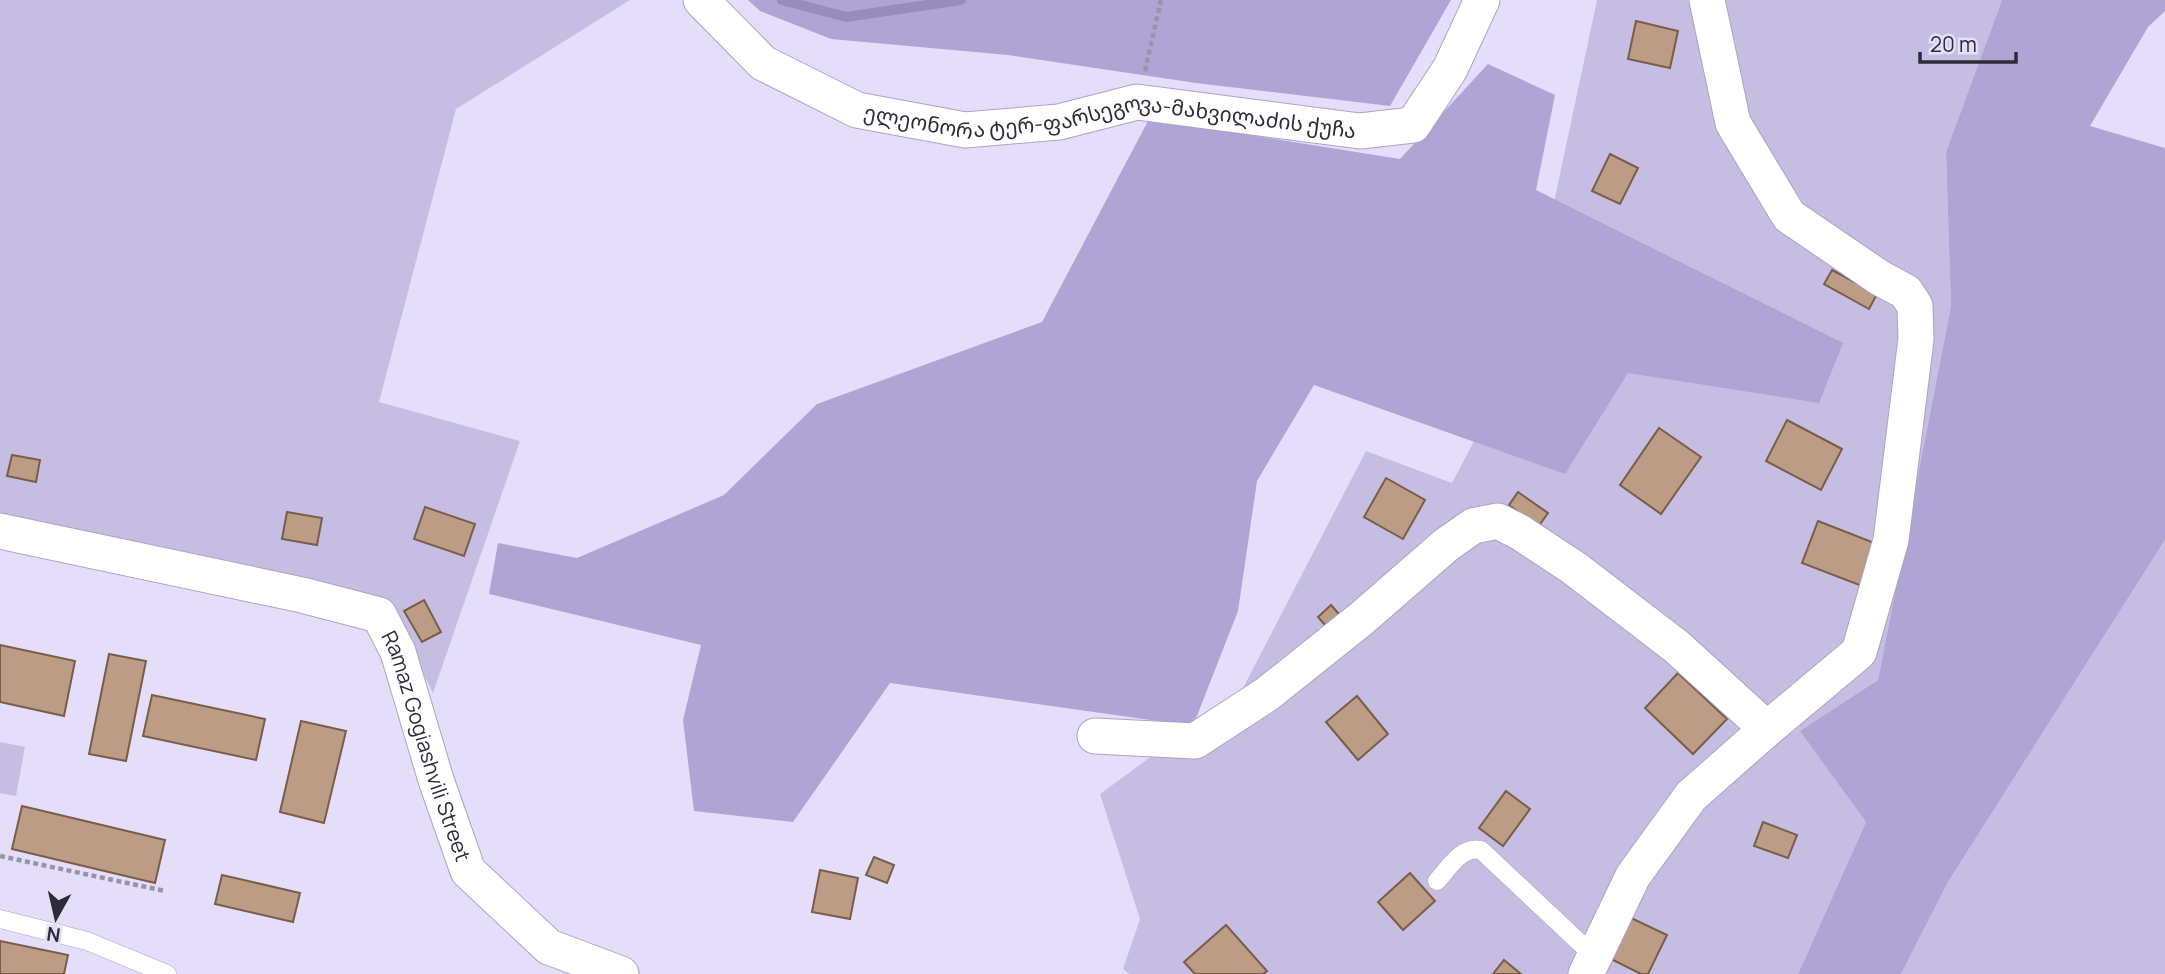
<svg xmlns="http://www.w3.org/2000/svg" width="2165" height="974" font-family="Manrope,'Noto Sans Georgian',sans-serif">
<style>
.green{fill:#c6bee2}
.forest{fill:#b0a4d5}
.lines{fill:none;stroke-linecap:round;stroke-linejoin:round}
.stream{stroke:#988cbc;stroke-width:10}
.building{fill:#bc9c85;stroke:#7a5d48;stroke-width:2}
.service-casing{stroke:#aba3c6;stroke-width:19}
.minor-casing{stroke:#aba3c6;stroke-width:37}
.path{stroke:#9893a9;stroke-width:4.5;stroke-dasharray:5 3.5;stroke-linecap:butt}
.service{stroke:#fff;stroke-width:18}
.minor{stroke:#fff;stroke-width:35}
.labels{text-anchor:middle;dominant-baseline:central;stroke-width:5;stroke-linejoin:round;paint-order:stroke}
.street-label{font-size:21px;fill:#2e2b38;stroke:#e4defb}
</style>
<rect width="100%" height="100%" fill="#e4defb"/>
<g class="green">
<polygon points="0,0 630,0 456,109 379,402 520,441 433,693 388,602 0,517"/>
<polygon points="1597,0 2002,0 1946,152 1951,306 1878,680 1801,731 1866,822 1798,974 1129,974 1123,969 1140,919 1100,794 1242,690 1366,451 1452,483 1523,348"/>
<polygon points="2165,540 2165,974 1901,974 1948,882"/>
<polygon points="0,742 25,747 16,796 0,793"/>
</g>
<g class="forest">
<polygon points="748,0 1451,0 1390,106 1196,83 1008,55 831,39 760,11"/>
<polygon points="2002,0 2165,0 2165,11 2148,27 2090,126 2165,148 2165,540 1948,882 1901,974 1798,974 1866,822 1800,731 1878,680 1951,306 1946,152"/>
<polygon points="1488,64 1555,95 1536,190 1843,343 1819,403 1628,373 1565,474 1314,385 1257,481 1238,611 1193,726 890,683 793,822 694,811 683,720 701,645 489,594 498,543 577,558 724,495 817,404 1042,322 1149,119 1400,159"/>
</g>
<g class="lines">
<polyline class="stream" points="782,0 846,17 961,0"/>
</g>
<g class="building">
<polygon points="1636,21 1678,31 1670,68 1628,59"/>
<polygon points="1610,154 1638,168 1620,204 1592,191"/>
<polygon points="1832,270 1877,294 1869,309 1824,284"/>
<polygon points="1787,420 1842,449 1821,490 1766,461"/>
<polygon points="1659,428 1701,457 1661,514 1620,485"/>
<polygon points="12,455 40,460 36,482 7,476"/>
<polygon points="1386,478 1425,500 1403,539 1364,517"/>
<polygon points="1518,492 1548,513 1538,527 1509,505"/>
<polygon points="425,507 475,524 464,556 414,539"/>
<polygon points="287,512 322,518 317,545 282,539"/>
<polygon points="1818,521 1877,544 1862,586 1802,563"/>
<polygon points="424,600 441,632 422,642 404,611"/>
<polygon points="1331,605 1346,622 1333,634 1318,617"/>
<polygon points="0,645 75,661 64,716 0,702"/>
<polygon points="109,654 146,661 126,761 89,754"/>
<polygon points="1678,673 1727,719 1693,754 1645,708"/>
<polygon points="152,695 265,719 256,760 143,736"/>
<polygon points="1357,696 1388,734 1358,760 1326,722"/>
<polygon points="301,721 346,731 324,823 280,812"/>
<polygon points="1506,791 1530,809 1503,846 1479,828"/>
<polygon points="22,806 165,840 155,883 12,849"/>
<polygon points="1763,822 1797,835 1788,858 1754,846"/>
<polygon points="874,857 894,865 887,883 866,875"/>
<polygon points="820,870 858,878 850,919 812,912"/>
<polygon points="1410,873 1435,901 1403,930 1378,902"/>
<polygon points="222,875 300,893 293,922 215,904"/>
<polygon points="1631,918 1667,935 1648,974 1641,974 1611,959"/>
<polygon points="1226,925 1267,971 1263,974 1195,974 1184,962"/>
<polygon points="0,941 68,955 64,974 0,974"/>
<polygon points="1504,960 1521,974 1493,974"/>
</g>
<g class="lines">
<defs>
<g id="service">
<path d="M1437 881C1449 868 1461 846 1481 850L1595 957"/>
<polyline points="0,919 87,941 167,974"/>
</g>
<g id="minor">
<path id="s1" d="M701 0 763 63 857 110 965 130 1059 122 1137 102 1360 131 1413 125 1450 69 1482 0"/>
<path id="s2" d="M0 531 302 595 379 615 398 652 436 780 468 871 549 947 621 974"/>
<polyline points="1095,736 1195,741 1267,694 1361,619 1446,545 1473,526 1498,521 1521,533 1574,568 1677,647 1767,729"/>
<polyline points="1586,974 1633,876 1691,796 1767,729 1859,652 1891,540 1916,339 1915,306 1906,292 1880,278 1789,216 1733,123 1707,0"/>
</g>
</defs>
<use href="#service" class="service-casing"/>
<use href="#minor" class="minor-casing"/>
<g class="path">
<polyline points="1145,71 1161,0"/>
<polyline points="0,856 165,891"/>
</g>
<use href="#service" class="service"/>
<use href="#minor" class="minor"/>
</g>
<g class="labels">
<g class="street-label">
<text stroke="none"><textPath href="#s1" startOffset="450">ელეონორა ტერ-ფარსეგოვა-მახვილაძის ქუჩა</textPath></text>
<text stroke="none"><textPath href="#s2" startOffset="528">Ramaz Gogiashvili Street</textPath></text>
</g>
</g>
<g transform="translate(56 918) rotate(188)" stroke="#e4defb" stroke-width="5" paint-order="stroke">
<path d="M0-5L12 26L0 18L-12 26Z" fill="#2e2b38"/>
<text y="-10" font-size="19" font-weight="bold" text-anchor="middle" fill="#2e2b38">N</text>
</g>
<path d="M1920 52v10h96v-10" fill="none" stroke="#2e2b38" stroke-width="3.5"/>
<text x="1930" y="52" font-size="21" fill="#2e2b38" stroke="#e4defb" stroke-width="5" paint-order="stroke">20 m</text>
</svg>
